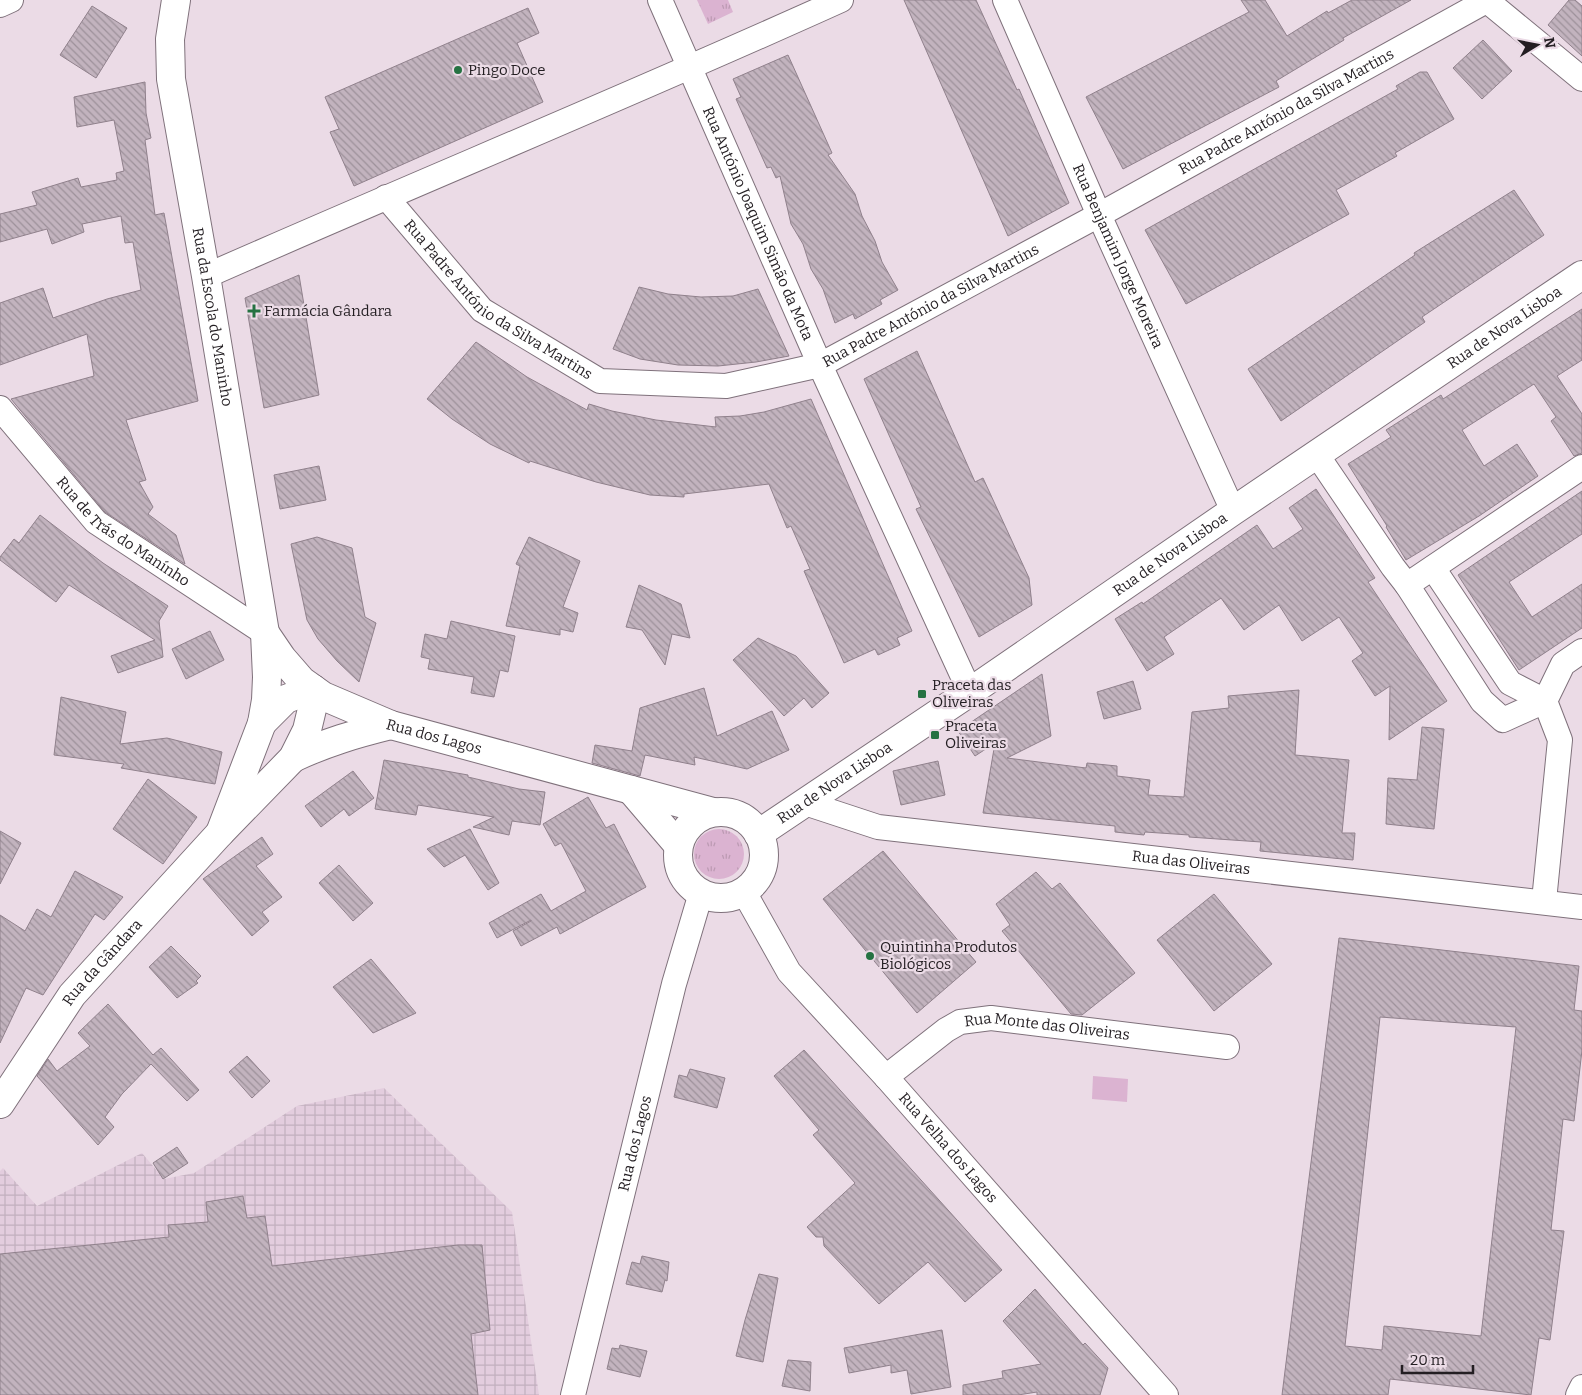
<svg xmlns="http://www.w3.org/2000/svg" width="1582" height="1395" font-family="Bitter,serif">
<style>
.industrial{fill:url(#industrial-grid)}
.grass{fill:url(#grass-tufts)}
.park{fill:#dbb3d1}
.building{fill:url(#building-back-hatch);stroke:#90818c;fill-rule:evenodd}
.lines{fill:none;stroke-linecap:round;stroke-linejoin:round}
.street-casing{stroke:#7f717b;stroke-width:26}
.secondary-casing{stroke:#7f717b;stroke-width:30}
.street{stroke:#fff;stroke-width:24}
.secondary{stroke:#fff;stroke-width:28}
.poi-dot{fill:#257242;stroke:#ebdbe6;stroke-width:2}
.labels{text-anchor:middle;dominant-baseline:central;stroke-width:4.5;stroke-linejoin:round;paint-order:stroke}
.poi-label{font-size:15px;fill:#231e22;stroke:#ebdbe6;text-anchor:start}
.street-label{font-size:15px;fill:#231e22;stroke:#ebdbe6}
</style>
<defs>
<pattern id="industrial-grid" width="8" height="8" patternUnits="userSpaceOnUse" patternTransform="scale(1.25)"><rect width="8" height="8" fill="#e3cdde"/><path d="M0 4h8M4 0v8" fill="none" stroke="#c2b0be"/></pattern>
<pattern id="grass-tufts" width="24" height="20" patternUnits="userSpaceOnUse" patternTransform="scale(1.25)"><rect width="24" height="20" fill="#dbb3d1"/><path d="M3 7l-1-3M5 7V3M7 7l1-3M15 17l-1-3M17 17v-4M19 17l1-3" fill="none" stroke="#bc9ab3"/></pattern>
<pattern id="building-back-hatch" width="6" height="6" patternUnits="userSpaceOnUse" patternTransform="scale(1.25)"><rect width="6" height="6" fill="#c2b3be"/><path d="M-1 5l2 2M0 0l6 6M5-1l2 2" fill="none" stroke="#9d919a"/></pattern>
</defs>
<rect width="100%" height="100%" fill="#ebdbe6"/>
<polygon class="industrial" points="384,1088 512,1212 539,1395 0,1395 0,1171 3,1168 37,1206 142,1153 164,1179 194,1173 297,1106"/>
<g class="grass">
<polygon points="697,0 728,0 733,12 708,24"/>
<circle cx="719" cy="854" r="25"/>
</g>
<polygon class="park" points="1093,1076 1128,1079 1127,1102 1092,1099"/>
<g class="building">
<polygon points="904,0 976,0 1017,90 1019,89 1069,203 1008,236"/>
<polygon points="1241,0 1265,0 1287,36 1327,11 1328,13 1352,0 1411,0 1343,38 1344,40 1276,81 1279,87 1123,169 1086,97 1249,12"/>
<polygon points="1569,0 1575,0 1582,6 1582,56 1548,25"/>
<polygon points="92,6 127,28 96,78 60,55"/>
<polygon points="528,8 539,33 517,43 543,102 354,186 330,132 339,129 325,97"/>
<polygon points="1483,40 1512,71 1482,99 1453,68"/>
<polygon points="788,55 832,153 828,155 855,194 862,216 875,241 882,262 898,290 880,300 882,304 855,319 853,314 835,323 823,289 811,269 803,244 791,224 780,176 776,178 771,167 767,168 736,99 741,97 733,79"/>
<polygon points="1420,72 1427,72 1454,119 1395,153 1397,156 1336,190 1349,214 1186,304 1145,230 1398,89 1396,86"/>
<polygon points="145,82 146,113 151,138 145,140 155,215 164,213 198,401 126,420 146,480 139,482 153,507 148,514 176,535 185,564 105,512 11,399 94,376 87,334 0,365 0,303 43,288 53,318 107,299 141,290 133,242 125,243 121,216 82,224 84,232 52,244 47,229 0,242 0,214 37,205 32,192 78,178 81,187 117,180 116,173 124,171 114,120 77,127 74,97"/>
<polygon points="1514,190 1544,235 1422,317 1425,322 1281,421 1248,369 1415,255 1414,253"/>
<polygon points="299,275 319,395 264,408 245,298"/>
<polygon points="639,287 668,294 701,297 733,296 758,289 789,356 756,362 718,366 678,365 640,359 613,349"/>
<polygon points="1582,309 1582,360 1557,376 1582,414 1582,453 1574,456 1551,421 1556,417 1534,384 1462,430 1484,466 1517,444 1538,476 1479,516 1406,560 1386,527 1387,526 1348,464 1391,437 1386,430 1441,395 1443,399"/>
<polygon points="476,342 527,377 587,410 589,404 612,411 656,420 716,427 715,417 740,416 764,412 811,399 912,631 897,638 900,645 878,655 875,649 844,663 804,571 810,569 791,526 787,528 769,484 684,494 684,497 650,495 596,482 530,461 529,463 490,444 452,419 427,399"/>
<polygon points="917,351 975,482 983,478 1029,578 1032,605 979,637 916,509 921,507 864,379"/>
<polygon points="319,466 326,500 280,509 274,475"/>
<polygon points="1316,489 1375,578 1368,582 1447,701 1389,740 1390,686 1375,696 1352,661 1363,653 1339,617 1302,641 1279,605 1244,630 1221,598 1164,637 1174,654 1147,671 1115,619 1142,602 1143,604 1257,525 1273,549 1303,529 1289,508"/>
<polygon points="1582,491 1582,534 1509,582 1532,617 1582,584 1582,628 1519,670 1458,575"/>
<polygon points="40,515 103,563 168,606 159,621 163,657 118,673 111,656 155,640 69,585 56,602 0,560 0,557 14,539 19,543"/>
<polygon points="317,537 352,548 365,617 376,623 359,682 337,661 318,639 307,620 291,544"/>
<polygon points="529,537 580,561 563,607 578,613 573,632 560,629 560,635 506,626 520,566 516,564"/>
<polygon points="639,585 681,604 690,638 672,634 665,665 642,630 626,627"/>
<polygon points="451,621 515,636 508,672 500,670 494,697 471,693 474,677 428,669 430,659 421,657 425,634 447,639"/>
<polygon points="210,631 224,660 186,679 172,649"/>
<polygon points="758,638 796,656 829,693 812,708 804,698 784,716 733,660"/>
<polygon points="1042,674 1051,736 1007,758 1086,768 1087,763 1117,766 1117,776 1150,780 1148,795 1184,797 1192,712 1229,708 1228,696 1299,690 1295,755 1349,760 1342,833 1355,833 1353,860 1260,851 1261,842 1189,837 1189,835 1145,832 1144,835 1115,832 1115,826 983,813 995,743 975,756 958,731"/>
<polygon points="1133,681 1141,709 1104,719 1097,692"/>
<polygon points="704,688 717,736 772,711 789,750 747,769 694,757 695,765 645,755 640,776 592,763 595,745 632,751 640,708"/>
<polygon points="61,697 126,712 120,744 167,738 222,752 215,784 121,768 124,764 54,755"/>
<polygon points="1422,727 1444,729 1434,829 1386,824 1388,778 1417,780"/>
<polygon points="384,760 468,775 468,777 519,789 545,792 540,825 512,821 509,835 473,827 494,817 418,805 416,815 375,809"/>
<polygon points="938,761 945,795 901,805 893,771"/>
<polygon points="353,771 374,798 349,816 344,809 321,827 305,806"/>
<polygon points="148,779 197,817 163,864 113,829"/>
<polygon points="588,797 606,828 614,824 646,887 560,934 557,927 521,946 513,931 531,921 531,920 497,938 489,923 541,894 551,911 586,891 561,843 555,846 543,824"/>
<polygon points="470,829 499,883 488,890 465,855 444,867 427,849"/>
<polygon points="0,831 21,843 0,884"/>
<polygon points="262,837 273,854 256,866 282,897 262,912 269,921 252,936 203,879"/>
<polygon points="883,851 976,962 917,1013 823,899"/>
<polygon points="339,865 373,903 353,921 319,883"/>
<polygon points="75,871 123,897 104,920 95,914 43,995 26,988 0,1043 0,915 25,931 37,909 51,917"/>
<polygon points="1036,872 1052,889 1060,883 1135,973 1082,1015 1071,1014 1002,931 1010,925 996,904"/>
<polygon points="1214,894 1272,964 1214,1011 1157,940"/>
<path d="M1339 938 1579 966 1574 1010 1582 1011V1050L1574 1121 1563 1119 1551 1230 1564 1231 1550 1340 1539 1338 1531 1395 1390 1379 1388 1395H1282ZM1380 1017 1516 1027 1481 1336 1384 1326 1382 1350 1345 1346Z"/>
<polygon points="171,946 201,976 196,981 198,983 177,998 149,967"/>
<polygon points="371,959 416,1013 373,1033 333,987"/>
<polygon points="108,1004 153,1055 161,1048 199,1090 187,1101 151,1064 122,1094 105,1117 114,1127 98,1145 37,1076 48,1059 57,1071 90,1046 78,1033"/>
<polygon points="804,1050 1002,1270 965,1302 928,1262 879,1304 824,1246 823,1237 816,1237 807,1227 855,1183 813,1135 819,1130 774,1076"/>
<polygon points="247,1056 270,1081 252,1098 229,1072"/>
<polygon points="690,1069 725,1078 717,1108 674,1097 679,1075 687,1077"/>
<polygon points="177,1147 188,1163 163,1179 153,1163"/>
<polygon points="243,1196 247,1218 265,1216 272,1266 458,1245 482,1245 490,1330 471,1334 478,1395 0,1395 0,1254 169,1237 168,1225 208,1222 206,1202"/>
<polygon points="642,1256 669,1262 667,1281 665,1280 662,1292 626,1284 632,1262 640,1264"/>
<polygon points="759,1274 778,1278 763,1362 736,1356 745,1320"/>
<polygon points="1035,1289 1083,1345 1085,1343 1108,1368 1100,1395 1037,1395 1037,1392 1018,1395 963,1395 963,1385 1003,1378 1002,1371 1041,1364 1003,1321"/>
<polygon points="942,1330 951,1387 911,1394 907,1370 891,1373 891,1365 849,1373 844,1348"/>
<polygon points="620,1345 647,1351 640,1377 607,1369 612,1348 619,1349"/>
<polygon points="788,1360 811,1362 810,1391 782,1386"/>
</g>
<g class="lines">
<defs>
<g id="street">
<path id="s1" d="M660 0 820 365 970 692"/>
<path id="s2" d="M1005 0 1099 215 1233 511"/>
<polyline points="1486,0 1582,79"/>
<polyline points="0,5 11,0"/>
<path id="s3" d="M386 197 482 310 600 381 726 386 820 365 1099 215 1486 1"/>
<path d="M206 276C417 183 631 95 841 0"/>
<path id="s4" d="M0 408 96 522 265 633"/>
<polyline points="1317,455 1393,567 1407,585 1482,701 1503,720 1545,701"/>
<polyline points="1433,568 1510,683 1545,701"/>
<polyline points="1407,585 1582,467"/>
<polyline points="1545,701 1563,664 1582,651"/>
<path id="s5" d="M805 803 878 827 1582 907"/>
<path id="s6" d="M744 892 789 972 886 1077 1166 1395"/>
<polyline points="1544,901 1560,740 1545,701"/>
<path id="s7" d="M886 1077 946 1030 960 1022 991 1018 1227 1047"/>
<path id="s8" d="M573 1395 674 984 701 893"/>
<polyline points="1578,1395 1582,1387"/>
</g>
<g id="secondary">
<path id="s9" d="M176 0 170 39 171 79 206 276 265 633 267 677 266 700 262 723 220 833"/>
<path id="s10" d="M265 633 282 658 302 681 323 696 391 725 713 812"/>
<polyline points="262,723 286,699 313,689"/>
<path d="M293 758C327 742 355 734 391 725"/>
<polyline points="631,790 678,845"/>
<circle cx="721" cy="855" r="43"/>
<path id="s11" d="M758 834 970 692 1233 511 1582 275"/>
<path id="s12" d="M0 1104 72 995 220 833 293 758 307 730 312 709 313 689"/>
</g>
</defs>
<use href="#street" class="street-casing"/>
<use href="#secondary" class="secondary-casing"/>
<use href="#street" class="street"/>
<use href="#secondary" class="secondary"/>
</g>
<g class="poi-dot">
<circle cx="458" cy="70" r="5"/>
<path d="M251.5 303.5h5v5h5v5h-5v5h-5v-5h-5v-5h5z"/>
<rect x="917" y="689" width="10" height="10" rx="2.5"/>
<rect x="930" y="730" width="10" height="10" rx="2.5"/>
<circle cx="870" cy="956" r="5"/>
</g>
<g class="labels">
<g class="poi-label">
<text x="468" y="70">Pingo Doce</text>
<text x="264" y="311">Farmácia Gândara</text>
<text x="932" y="685">Praceta das<tspan x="932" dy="17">Oliveiras</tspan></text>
<text x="945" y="726">Praceta<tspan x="945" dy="17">Oliveiras</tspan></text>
<text x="880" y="947">Quintinha Produtos<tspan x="880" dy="17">Biológicos</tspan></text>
</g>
<g class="street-label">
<text stroke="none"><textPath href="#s3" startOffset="1039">Rua Padre António da Silva Martins</textPath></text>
<text stroke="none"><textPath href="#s1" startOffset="244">Rua António Joaquim Simão da Mota</textPath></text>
<text stroke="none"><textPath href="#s2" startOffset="280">Rua Benjamim Jorge Moreira</textPath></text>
<text stroke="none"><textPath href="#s3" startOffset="154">Rua Padre António da Silva Martins</textPath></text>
<text stroke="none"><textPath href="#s3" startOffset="634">Rua Padre António da Silva Martins</textPath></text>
<text stroke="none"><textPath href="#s9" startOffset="321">Rua da Escola do Maninho</textPath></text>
<text stroke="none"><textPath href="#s11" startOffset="902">Rua de Nova Lisboa</textPath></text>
<text stroke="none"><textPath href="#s4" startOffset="176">Rua de Trás do Manínho</textPath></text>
<text stroke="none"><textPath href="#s11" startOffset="498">Rua de Nova Lisboa</textPath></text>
<text stroke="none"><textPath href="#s10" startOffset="205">Rua dos Lagos</textPath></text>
<text stroke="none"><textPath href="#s11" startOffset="92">Rua de Nova Lisboa</textPath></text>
<text stroke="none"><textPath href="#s5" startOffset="392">Rua das Oliveiras</textPath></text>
<text stroke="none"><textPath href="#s12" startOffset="175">Rua da Gândara</textPath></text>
<text stroke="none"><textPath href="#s7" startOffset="180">Rua Monte das Oliveiras</textPath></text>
<text stroke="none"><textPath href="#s8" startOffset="259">Rua dos Lagos</textPath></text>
<text stroke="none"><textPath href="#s6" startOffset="329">Rua Velha dos Lagos</textPath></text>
</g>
</g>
<g transform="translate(1537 45) rotate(80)" stroke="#ebdbe6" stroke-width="4" paint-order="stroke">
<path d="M0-4L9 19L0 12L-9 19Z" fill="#231e22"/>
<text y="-8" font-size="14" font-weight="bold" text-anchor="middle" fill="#231e22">N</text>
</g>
<path d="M1402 1365v8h71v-8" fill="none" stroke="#231e22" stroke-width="2.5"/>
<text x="1410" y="1365" font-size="15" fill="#231e22" stroke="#ebdbe6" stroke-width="4" paint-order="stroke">20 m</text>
</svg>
